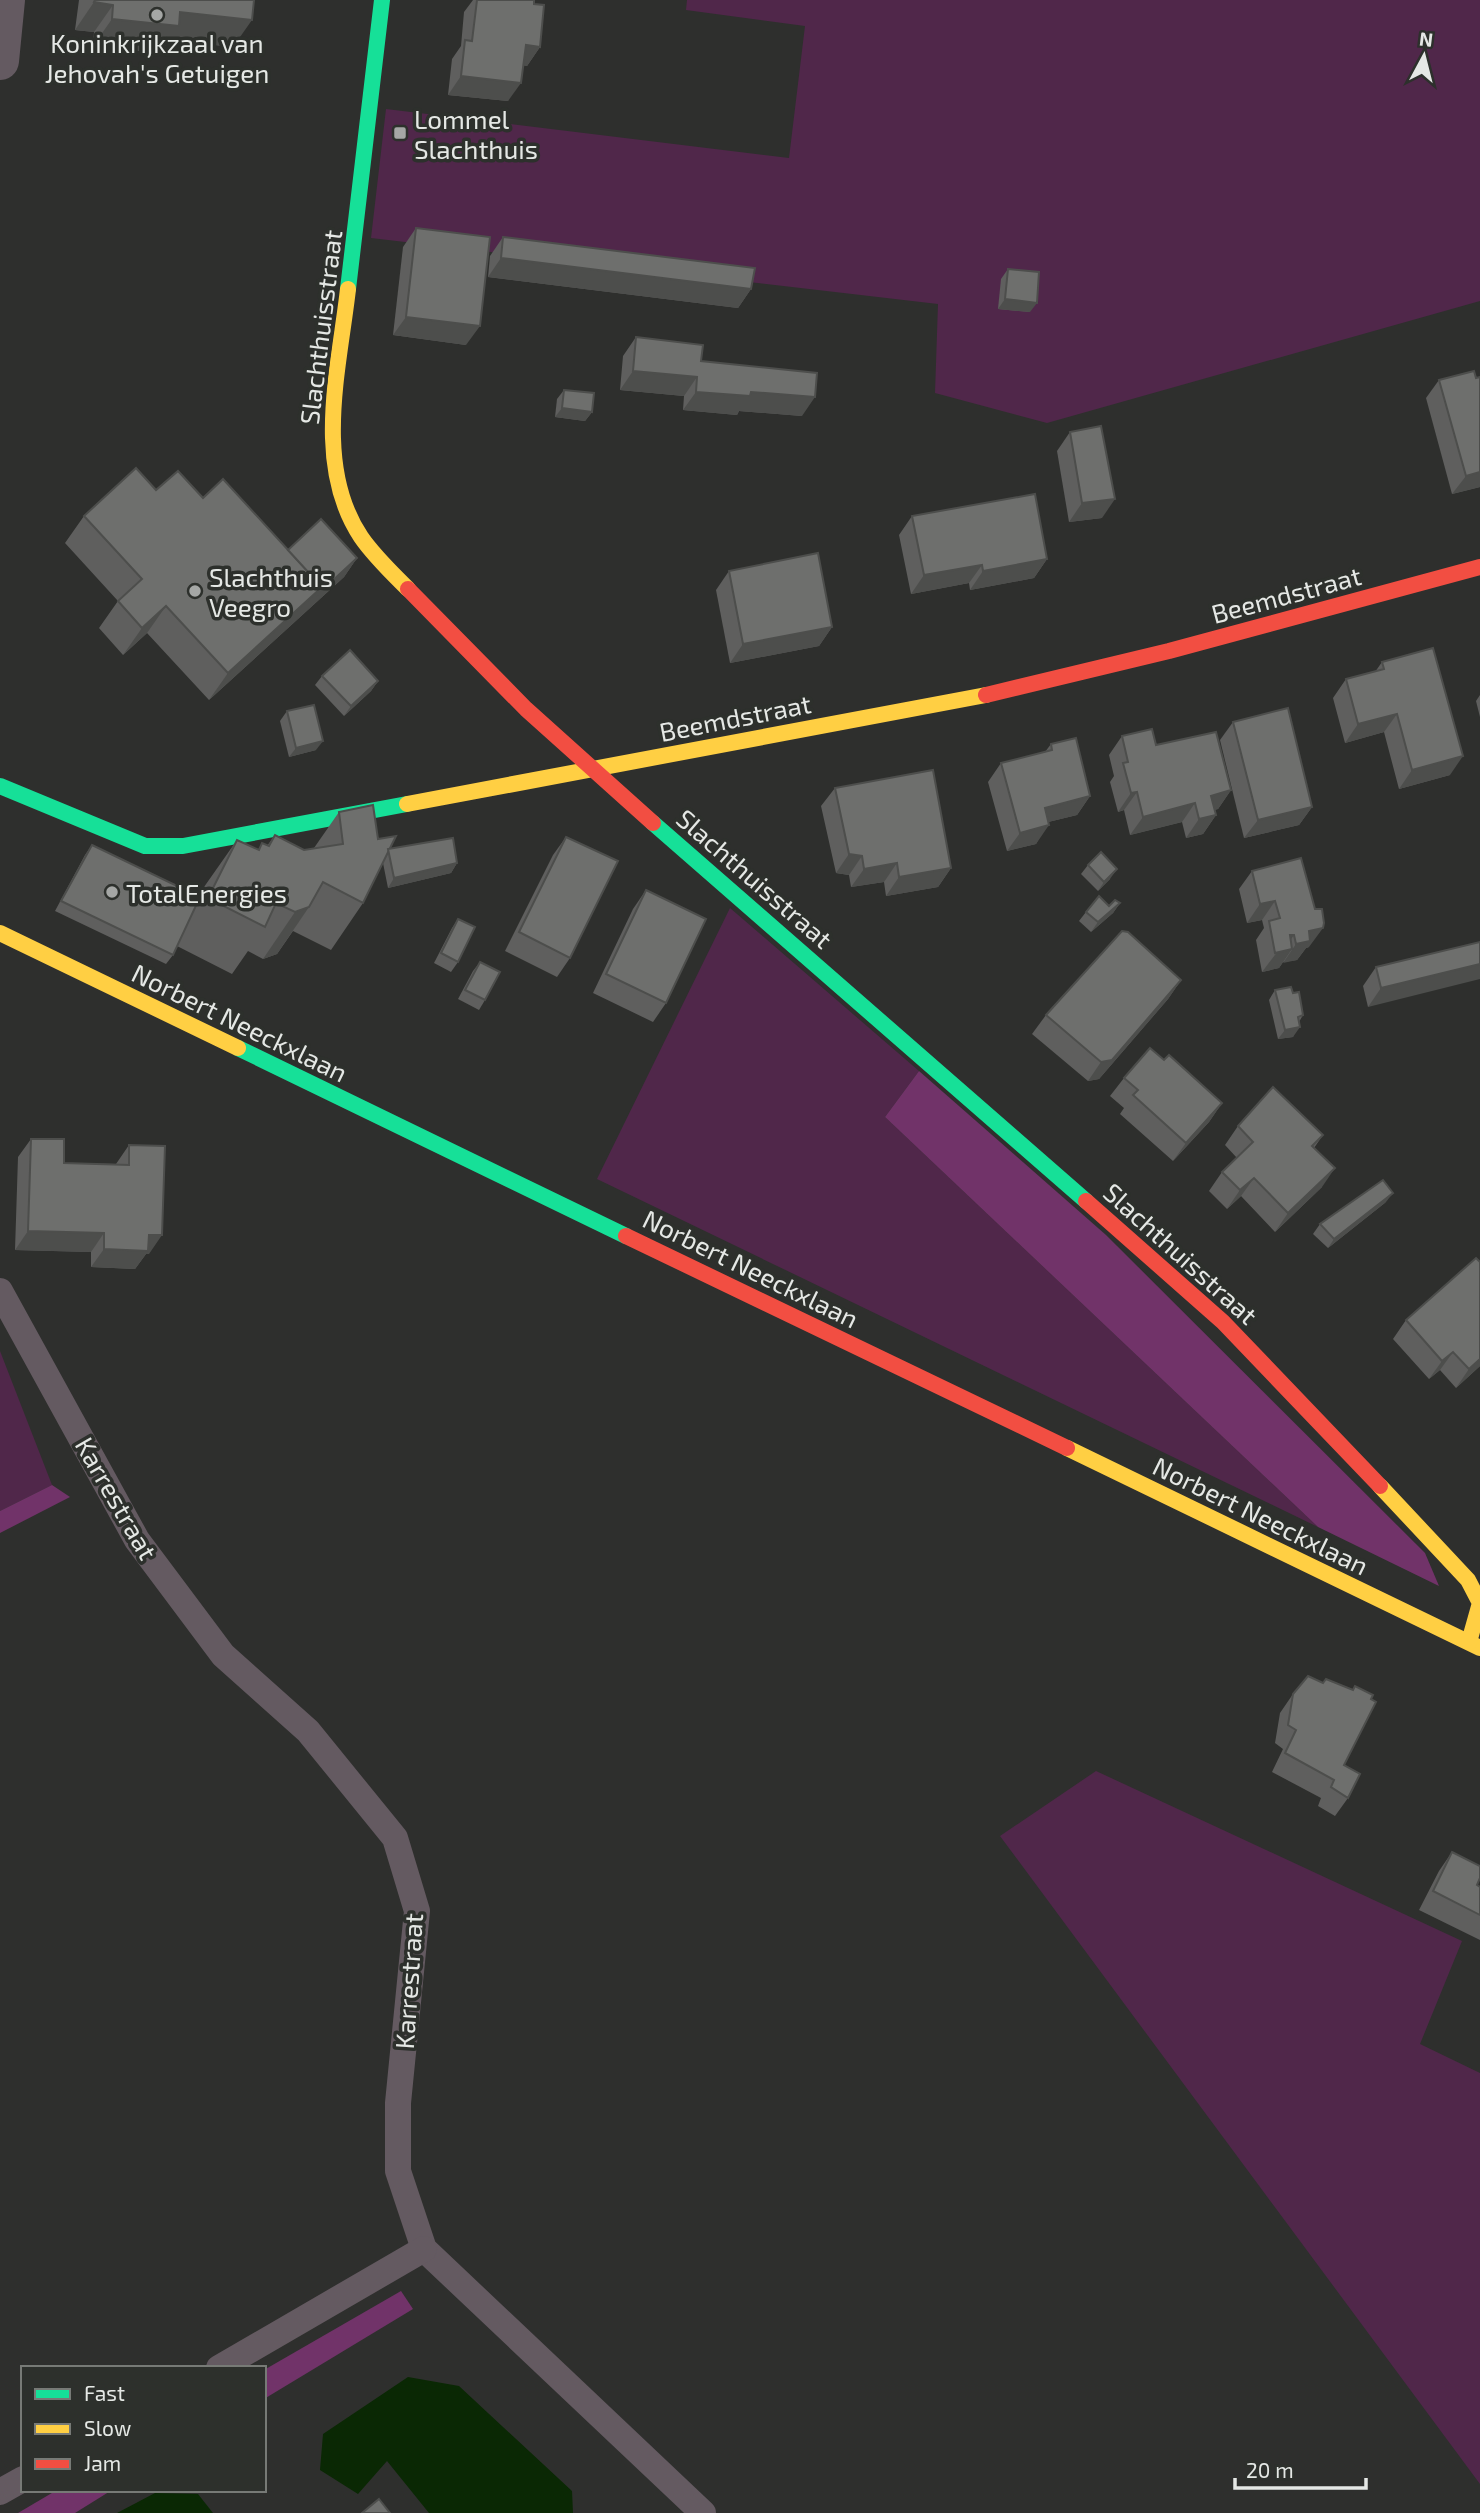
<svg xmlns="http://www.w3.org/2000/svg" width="1480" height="2513" font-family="'Exo 2',sans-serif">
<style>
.green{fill:#50274a}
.forest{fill:#713369}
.water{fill:#0a2804}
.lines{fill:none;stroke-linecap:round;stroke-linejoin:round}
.lane{stroke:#645a61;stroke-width:26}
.street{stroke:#645a61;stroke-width:38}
.fast{stroke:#16e098;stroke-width:16}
.slow{stroke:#ffcf43;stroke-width:16}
.jam{stroke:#f24e42;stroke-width:16}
.wall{fill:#5f5f5e}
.shaded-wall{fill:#4d4e4c}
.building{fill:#6e6f6d;stroke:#4d4e4c;stroke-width:2}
.poi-dot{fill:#a5a7a5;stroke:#2d302c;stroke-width:2.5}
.labels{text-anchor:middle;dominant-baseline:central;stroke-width:7;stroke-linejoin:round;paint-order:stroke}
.poi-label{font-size:26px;fill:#e5e8e5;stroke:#2d302c;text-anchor:start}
.street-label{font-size:26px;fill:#e5e8e5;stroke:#2d302c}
</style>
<rect width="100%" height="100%" fill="#2e2f2d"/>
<g class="green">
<polygon points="687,0 1480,0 1480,301 1047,423 935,393 938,304 371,238 386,109 789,158 805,26 686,10"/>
<polygon points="730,908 919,1071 885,1117 1318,1527 597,1179"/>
<polygon points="0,1351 52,1485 0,1511"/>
<polygon points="1096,1771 1462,1941 1420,2044 1480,2073 1480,2484 1000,1836"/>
</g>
<g class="forest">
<polygon points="919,1071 1106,1235 1425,1553 1439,1586 1318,1527 885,1117"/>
<polygon points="52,1485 70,1497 0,1533 0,1511"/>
<polygon points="401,2291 413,2309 264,2399 264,2370"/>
<polygon points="57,2490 112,2490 75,2513 18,2513"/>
</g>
<g class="water">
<polygon points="408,2377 459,2386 572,2491 573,2513 429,2513 387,2461 358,2494 320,2470 323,2434"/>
<polygon points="155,2493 198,2494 213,2513 117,2513"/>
</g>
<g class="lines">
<g class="lane">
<polyline points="0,1291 137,1540 223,1655 308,1731 395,1838 417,1911 398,2103 398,2171 424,2249 703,2513"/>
<polyline points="219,2368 424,2249"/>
<polyline points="0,2492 23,2479"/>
</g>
<polyline class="street" points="0,61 6,0"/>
<g class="fast">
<polyline points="348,289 382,0"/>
<polyline points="0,786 145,846 183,846 407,804"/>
<polyline points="653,823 1086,1201"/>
<polyline points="238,1048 626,1236"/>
</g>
<g class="slow">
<path d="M348 289C339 369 313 465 361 537 374 556 392 573 408 589"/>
<polyline points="407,804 986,695"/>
<polyline points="0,933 238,1048"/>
<polyline points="1067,1448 1480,1648"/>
<polyline points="1380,1486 1468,1580 1480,1603 1469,1642"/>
</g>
<g class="jam">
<polyline points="408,589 526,709 653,823"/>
<polyline points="986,695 1169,651 1480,567"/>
<polyline points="1086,1201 1223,1322 1380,1486"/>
<polyline points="626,1236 1067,1448"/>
</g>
</g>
<g class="wall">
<polygon points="79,0 254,0 233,47 169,40 160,53 93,46 94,32 75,30"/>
<polygon points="473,0 534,0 540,47 527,66 523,65 508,101 448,95 452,59 461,46 464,12"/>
<polygon points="416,228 466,345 393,335 403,247"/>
<polygon points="503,237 751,289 738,308 488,277 490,256"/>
<polygon points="1008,269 1030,312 998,309 1001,279"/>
<polygon points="636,337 701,361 802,416 739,411 737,415 683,410 684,396 620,390 623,356"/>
<polygon points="1480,377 1480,487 1452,494 1426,398 1439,380"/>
<polygon points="564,390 592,412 585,421 555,417 557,399"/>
<polygon points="1070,432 1102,518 1069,522 1057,451"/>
<polygon points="156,490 203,498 288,550 357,558 344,577 209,700 147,633 123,655 99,628 118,601 65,543 84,516"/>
<polygon points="912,516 1047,559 1034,578 970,590 969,583 911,594 899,535"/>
<polygon points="729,571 832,627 819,646 730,663 716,590"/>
<polygon points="1382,662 1450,775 1399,789 1384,732 1345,743 1333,698 1346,679 1375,672"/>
<polygon points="322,676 378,681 371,691 344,716 315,685"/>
<polygon points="1480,695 1480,717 1476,701"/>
<polygon points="287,711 316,750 289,757 280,721"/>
<polygon points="1233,722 1312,807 1299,825 1244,838 1220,740"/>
<polygon points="1122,736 1156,745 1231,790 1218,809 1214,810 1216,815 1203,834 1186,838 1182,822 1130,835 1124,810 1118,812 1110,782 1114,776 1109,755"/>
<polygon points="1051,744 1090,796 1077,815 1048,822 1036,844 1007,851 988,782 1001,763 1045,752"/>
<polygon points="835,788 951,868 938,887 886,896 884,882 851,887 849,875 836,873 821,806"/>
<polygon points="339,812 378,839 389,849 457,863 451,873 388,888 383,863 363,903 331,950 293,931 277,954 263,959 248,951 232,974 177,946 173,955 166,964 55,911 85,855 92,845 199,896 204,887 237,840 258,850 262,843 267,846 275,835 304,850 314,848"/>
<polygon points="566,837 570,958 557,977 505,951 553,855"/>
<polygon points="1088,865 1110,879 1098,891 1081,874"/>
<polygon points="1252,871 1309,947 1306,948 1297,960 1283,962 1279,968 1262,972 1256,940 1264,928 1262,920 1247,923 1239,889"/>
<polygon points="646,890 666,1003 653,1022 593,993 633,909"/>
<polygon points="1120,903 1113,913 1091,932 1079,921 1086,912"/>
<polygon points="458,919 458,962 451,972 434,963 452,928"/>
<polygon points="1480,942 1368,1007 1363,986 1376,967"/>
<polygon points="480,962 485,1000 479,1010 458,999 473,971"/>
<polygon points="1181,980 1168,999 1099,1079 1088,1081 1032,1034 1046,1015"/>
<polygon points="1275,990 1293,993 1303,1015 1299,1022 1293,1037 1278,1039 1269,1000"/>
<polygon points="1164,1060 1222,1103 1209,1122 1173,1161 1120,1114 1124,1108 1110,1096 1124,1078"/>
<polygon points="1238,1126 1323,1135 1314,1148 1322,1187 1275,1232 1241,1196 1227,1209 1209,1191 1222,1172 1237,1158 1225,1145"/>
<polygon points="31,1139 64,1163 116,1164 129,1145 149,1254 146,1254 135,1269 91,1267 91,1252 15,1250 18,1157"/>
<polygon points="1386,1202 1328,1248 1313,1234 1320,1224"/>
<polygon points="1406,1320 1480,1366 1456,1388 1440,1370 1429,1379 1393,1339"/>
<polygon points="1293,1694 1344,1765 1348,1798 1335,1816 1318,1806 1321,1798 1272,1772 1283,1749 1275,1743 1280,1713"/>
<polygon points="1452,1852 1477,1885 1480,1887 1480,1940 1419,1910 1439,1871"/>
</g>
<g class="shaded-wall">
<polygon points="94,2 113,5 94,32 75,30"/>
<polygon points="180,12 252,20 233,47 169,40 160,53 93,46 112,19"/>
<polygon points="526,45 540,47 527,66 512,64"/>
<polygon points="461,76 521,83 508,101 448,95"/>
<polygon points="501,258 751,289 738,308 488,277"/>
<polygon points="1005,299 1037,303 1030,312 998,309"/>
<polygon points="406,317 480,326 466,345 393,335"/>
<polygon points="633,371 697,377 684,396 620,390"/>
<polygon points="696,392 751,392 815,397 802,416 739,411 737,415 683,410"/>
<polygon points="562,408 592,412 585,421 555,417"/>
<polygon points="1480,472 1480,487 1452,494 1466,476"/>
<polygon points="1115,499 1102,518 1069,522 1082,503"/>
<polygon points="357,558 344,577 209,700 228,673 322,587"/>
<polygon points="1047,559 1034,578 970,590 983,571"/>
<polygon points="982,565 969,583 911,594 924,575"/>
<polygon points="166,606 147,633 123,655 142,628"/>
<polygon points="832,627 819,646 730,663 743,644"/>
<polygon points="378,681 371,691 344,716 351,706"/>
<polygon points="1397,714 1384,732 1345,743 1358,724"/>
<polygon points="323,741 316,750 289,757 296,748"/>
<polygon points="1463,756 1450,775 1399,789 1412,770"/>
<polygon points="1231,790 1218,809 1198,814 1211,796"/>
<polygon points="1137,792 1124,810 1118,812 1131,793"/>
<polygon points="1090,796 1077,815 1032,826 1045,808"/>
<polygon points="1195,803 1182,822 1130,835 1143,817"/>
<polygon points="1312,807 1299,825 1244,838 1258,820"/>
<polygon points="1216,815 1203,834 1186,838 1199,819"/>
<polygon points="1049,825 1036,844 1007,851 1020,833"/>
<polygon points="849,854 862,856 849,875 836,873"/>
<polygon points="457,863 451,873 388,888 394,878"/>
<polygon points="897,863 884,882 851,887 864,869"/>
<polygon points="951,868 938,887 886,896 899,877"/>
<polygon points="1117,869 1110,879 1098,891 1104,882"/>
<polygon points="1275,901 1262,920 1247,923 1260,904"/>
<polygon points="1120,903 1113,913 1091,932 1098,922"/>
<polygon points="309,907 277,954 263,959 295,912"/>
<polygon points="1323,928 1309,947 1306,948 1297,960 1283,963 1296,944 1309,931"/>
<polygon points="1290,935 1294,935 1282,952 1292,949 1279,968 1262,972"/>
<polygon points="1480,964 1480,979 1368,1007 1381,988"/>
<polygon points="1181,980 1168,999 1099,1079 1088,1081 1101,1062"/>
<polygon points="1300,1027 1293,1037 1278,1039 1285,1030"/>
<polygon points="1222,1103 1209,1122 1173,1161 1186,1143"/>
<polygon points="1335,1168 1322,1187 1275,1232 1288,1213"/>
<polygon points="1254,1178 1241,1196 1227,1209 1240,1190"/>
<polygon points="1393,1193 1386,1202 1328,1248 1334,1239"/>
<polygon points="28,1231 104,1233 91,1252 15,1250"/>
<polygon points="149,1235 162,1235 149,1254 146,1254 135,1269 91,1267 104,1249"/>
<polygon points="1453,1352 1440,1370 1429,1379 1442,1361"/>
<polygon points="1480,1359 1480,1366 1456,1388 1469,1369"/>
</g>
<g class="building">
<polygon points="95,0 254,0 252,20 180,12 179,26 112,19 113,5 94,2"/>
<polygon points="477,0 534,0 534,4 544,5 540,47 526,45 521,83 461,76 465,40 472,41"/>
<polygon points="416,228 490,237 480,326 406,317"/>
<polygon points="503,237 755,268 751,289 501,258"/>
<polygon points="1008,269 1039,272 1037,303 1005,299"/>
<polygon points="636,337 703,345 701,361 817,373 815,397 751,392 750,396 696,392 697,377 633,371"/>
<polygon points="1474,371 1476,378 1480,377 1480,472 1466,476 1439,380"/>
<polygon points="564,390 594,393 592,412 562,408"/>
<polygon points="1101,426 1115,499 1082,503 1070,432"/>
<polygon points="136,468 156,490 178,471 203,498 223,479 322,587 228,673 166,606 142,628 118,601 142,579 84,516"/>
<polygon points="1035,494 1047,559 983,571 982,565 924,575 912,516"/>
<polygon points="321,519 357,558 316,596 322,587 288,550"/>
<polygon points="818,553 832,627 743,644 729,571"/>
<polygon points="1433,648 1463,756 1412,770 1397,714 1358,724 1346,679 1384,669 1382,662"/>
<polygon points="350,650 378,681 351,706 322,676"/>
<polygon points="314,705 323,741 296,748 287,711"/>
<polygon points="1288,708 1312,807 1258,820 1233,722"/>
<polygon points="1152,729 1156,745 1216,732 1231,790 1211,796 1216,815 1199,819 1195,803 1143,817 1137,792 1131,793 1123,763 1128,762 1122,736"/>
<polygon points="1076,738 1090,796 1045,808 1049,825 1020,833 1001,763 1052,750 1051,744"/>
<polygon points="933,770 951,868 899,877 897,863 864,869 862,856 849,854 835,788"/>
<polygon points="373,805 378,839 396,836 363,903 323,882 309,907 295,912 276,903 265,927 208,898 237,840 259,850 262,843 269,846 275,835 304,850 343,844 339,812"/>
<polygon points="566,837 618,861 570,958 519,932"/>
<polygon points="453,838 457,863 394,878 388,849"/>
<polygon points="92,845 200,897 173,955 61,901"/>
<polygon points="1101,852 1117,869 1104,882 1088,865"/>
<polygon points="1301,858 1315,909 1322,909 1324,923 1323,928 1309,931 1310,941 1296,944 1294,935 1290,935 1292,949 1275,953 1269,921 1280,918 1275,901 1260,904 1252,871"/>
<polygon points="646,890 706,919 666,1003 606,974"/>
<polygon points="1099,896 1109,906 1115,900 1120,903 1098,922 1086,912"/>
<polygon points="458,919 475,927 458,962 441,953"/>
<polygon points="1122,931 1128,932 1181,980 1112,1060 1101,1062 1046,1015"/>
<polygon points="1480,942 1480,964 1381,988 1376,967"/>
<polygon points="480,962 500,972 485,1000 465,990"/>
<polygon points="1291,987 1293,993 1299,992 1303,1015 1298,1017 1300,1027 1285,1030 1275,990"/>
<polygon points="1150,1048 1164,1060 1169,1055 1222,1103 1186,1143 1133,1095 1138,1090 1124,1078"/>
<polygon points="1273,1087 1323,1135 1312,1146 1335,1168 1288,1213 1254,1178 1240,1190 1222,1172 1253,1142 1238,1126"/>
<polygon points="31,1139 64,1139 64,1163 129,1165 129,1145 165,1146 162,1235 149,1235 148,1251 104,1249 104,1233 28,1231"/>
<polygon points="1383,1180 1393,1193 1334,1239 1320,1224"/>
<polygon points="1476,1258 1480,1262 1480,1359 1469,1369 1453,1352 1442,1361 1406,1320"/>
<polygon points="1308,1676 1323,1683 1326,1679 1353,1690 1355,1686 1373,1695 1371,1699 1376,1702 1344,1765 1360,1774 1348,1798 1331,1787 1334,1780 1285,1753 1296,1730 1288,1725 1293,1694"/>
<polygon points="1452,1852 1480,1866 1480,1878 1477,1885 1480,1887 1480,1915 1433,1891"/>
<polygon points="379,2499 390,2513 362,2513"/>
</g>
<g class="poi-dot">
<circle cx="157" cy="15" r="7"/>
<rect x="393" y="126" width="14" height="14" rx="3.5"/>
<circle cx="195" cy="591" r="7"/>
<circle cx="112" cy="892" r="7"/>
</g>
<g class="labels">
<g class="poi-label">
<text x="157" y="42" text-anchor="middle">Koninkrijkzaal van<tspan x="157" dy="30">Jehovah's Getuigen</tspan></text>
<text x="414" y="118">Lommel<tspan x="414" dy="30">Slachthuis</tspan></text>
<text x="209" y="576">Slachthuis<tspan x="209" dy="30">Veegro</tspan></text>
<text x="126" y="892">TotalEnergies</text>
</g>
<g class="street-label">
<text transform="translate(320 327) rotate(-83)">Slachthuisstraat</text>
<text transform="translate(1286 594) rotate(-15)">Beemdstraat</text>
<text transform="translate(735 717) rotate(-11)">Beemdstraat</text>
<text transform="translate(755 878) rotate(41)">Slachthuisstraat</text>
<text transform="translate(240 1022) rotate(26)">Norbert Neeckxlaan</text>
<text transform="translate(1181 1253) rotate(42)">Slachthuisstraat</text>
<text transform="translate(751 1268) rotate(26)">Norbert Neeckxlaan</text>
<text transform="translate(117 1498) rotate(60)">Karrestraat</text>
<text transform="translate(1261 1515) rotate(26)">Norbert Neeckxlaan</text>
<text transform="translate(408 1981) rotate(-86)">Karrestraat</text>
</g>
</g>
<rect x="21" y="2366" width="245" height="126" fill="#2d302c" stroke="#777a76" stroke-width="2"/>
<rect x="35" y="2389" width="35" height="10" fill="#16e098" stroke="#777a76" stroke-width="2"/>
<text x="84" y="2401" font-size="21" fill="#e5e8e5">Fast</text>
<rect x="35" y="2424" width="35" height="10" fill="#ffcf43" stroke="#777a76" stroke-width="2"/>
<text x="84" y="2436" font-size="21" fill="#e5e8e5">Slow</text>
<rect x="35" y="2459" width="35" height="10" fill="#f24e42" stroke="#777a76" stroke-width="2"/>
<text x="84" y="2471" font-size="21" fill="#e5e8e5">Jam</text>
<g transform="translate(1424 56) rotate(7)" stroke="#2d302c" stroke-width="5" paint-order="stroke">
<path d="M0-5L12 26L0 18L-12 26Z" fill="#e5e8e5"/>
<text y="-10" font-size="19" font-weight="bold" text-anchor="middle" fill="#e5e8e5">N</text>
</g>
<path d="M1235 2478v10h131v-10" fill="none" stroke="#e5e8e5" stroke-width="3.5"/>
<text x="1246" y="2478" font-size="21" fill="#e5e8e5" stroke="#2d302c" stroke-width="5" paint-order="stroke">20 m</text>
</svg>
